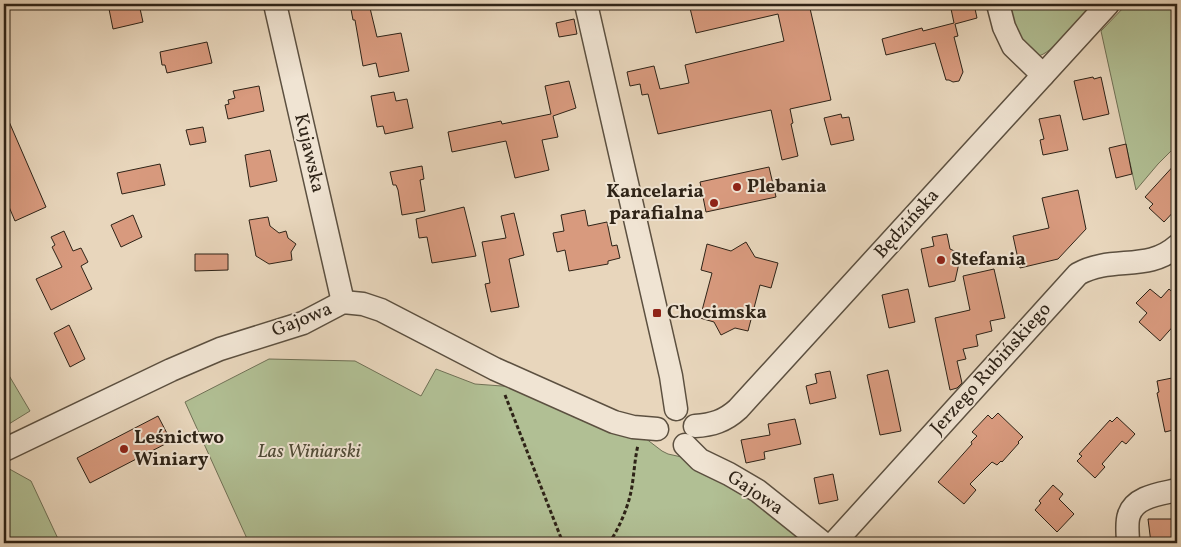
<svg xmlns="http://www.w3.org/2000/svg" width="1181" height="547" font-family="Vollkorn,serif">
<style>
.green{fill:#b1bf94;stroke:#707156}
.building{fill:#d89a7e;stroke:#2e2317}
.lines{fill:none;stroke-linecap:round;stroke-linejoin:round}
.minor-casing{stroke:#5c5040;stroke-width:25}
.path{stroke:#2e2317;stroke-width:3;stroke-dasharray:4 2.5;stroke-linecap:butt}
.minor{stroke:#f0e4d3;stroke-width:22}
.poi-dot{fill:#8f2418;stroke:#f0e4d3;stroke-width:2}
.labels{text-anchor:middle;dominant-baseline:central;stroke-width:4;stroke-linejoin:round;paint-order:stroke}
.street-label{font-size:19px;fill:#2e2317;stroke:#f0e4d3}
.poi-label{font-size:19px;font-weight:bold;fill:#2e2317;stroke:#f0e4d3;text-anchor:start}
.park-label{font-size:19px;font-style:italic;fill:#4f4a36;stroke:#f0e4d3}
</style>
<rect width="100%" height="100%" fill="#e8d6bc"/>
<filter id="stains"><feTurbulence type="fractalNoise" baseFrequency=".004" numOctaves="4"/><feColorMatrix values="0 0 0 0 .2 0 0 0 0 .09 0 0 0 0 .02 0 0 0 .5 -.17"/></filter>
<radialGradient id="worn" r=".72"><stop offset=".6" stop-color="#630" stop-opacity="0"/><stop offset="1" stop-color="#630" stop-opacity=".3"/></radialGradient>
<g class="green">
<path d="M1008 4H1092C1082 15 1051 56 1037 56L1018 37Z"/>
<polygon points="1127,4 1177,4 1177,145 1158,164 1136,190 1101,31"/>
<polygon points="269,359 355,361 421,396 436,369 475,384 515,387 645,438 662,451 668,454 686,458 733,485 808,543 249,543 185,402"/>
<polygon points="4,367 30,411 4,427"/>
<polygon points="4,466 31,481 60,543 4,543"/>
</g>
<g class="building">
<polygon points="108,4 139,4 143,22 113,29"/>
<polygon points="350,4 369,4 377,37 401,33 409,71 379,77 376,63 363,66 355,20 353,20"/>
<polygon points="689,4 809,4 831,100 790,109 793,123 791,124 798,156 782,160 771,110 658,134 648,94 642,95 640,84 630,86 627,72 654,66 660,89 689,83 685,65 784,41 778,14 696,33"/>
<polygon points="950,4 974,4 977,18 955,24 958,36 954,37 963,72 959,81 953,82 949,80 946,80 935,43 886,55 882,39 922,28 923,31 954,23"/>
<polygon points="574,19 577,34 559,37 556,23"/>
<polygon points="207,42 212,63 167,73 165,65 162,65 160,52"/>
<polygon points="1093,77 1094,79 1101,77 1109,114 1083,120 1074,81"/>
<polygon points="569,81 576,108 553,116 558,137 542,140 549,170 515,178 506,141 452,152 448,132 501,121 502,124 551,114 545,86"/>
<polygon points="259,86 264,111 228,119 225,105 229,104 228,100 235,98 233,91"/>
<polygon points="394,92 396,101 407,99 413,128 385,134 383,126 377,127 371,96"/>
<polygon points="4,110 46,207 15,221 4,195"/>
<polygon points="841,114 842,118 849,117 854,140 831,145 824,118"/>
<polygon points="1060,115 1068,150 1043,155 1040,140 1044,139 1039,119"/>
<polygon points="203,127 206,142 190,145 186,130"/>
<polygon points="1126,144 1132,174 1116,178 1109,148"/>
<polygon points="270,150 277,181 250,187 245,155"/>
<polygon points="1177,162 1177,208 1164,222 1149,208 1153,204 1145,197"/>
<polygon points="160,164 165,185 122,194 117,173"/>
<polygon points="422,166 424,179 420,180 425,211 402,215 398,190 396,185 393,185 390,172"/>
<polygon points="769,167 776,197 706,212 700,182"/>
<polygon points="1078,190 1086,229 1058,259 1020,268 1013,236 1049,228 1042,198"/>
<polygon points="464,207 476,256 432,263 427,237 419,238 416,219"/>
<polygon points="585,210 588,226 607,222 612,246 617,245 620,258 608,261 608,264 569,271 565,250 557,252 553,233 564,231 561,215"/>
<polygon points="514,213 524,255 509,259 519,307 491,312 485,284 490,283 482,242 506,238 501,216"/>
<polygon points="133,215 142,237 121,247 111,225"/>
<polygon points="268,217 270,226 279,233 286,231 288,238 296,244 291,252 292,260 269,264 256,256 249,220"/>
<polygon points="64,231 73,251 81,248 88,262 81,266 92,289 51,310 36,279 62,267 52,247 55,245 51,237"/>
<polygon points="947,234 950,249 961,254 955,281 929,287 921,249 934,246 932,237"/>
<polygon points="746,242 755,257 778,263 771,288 760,285 748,331 735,328 721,335 714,322 700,318 712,273 701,270 707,244 731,251"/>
<polygon points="195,254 228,254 228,270 195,271"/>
<polygon points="994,269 1005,318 990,321 992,331 976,335 978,346 963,349 966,359 957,361 962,383 957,388 950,390 935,318 970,310 963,276"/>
<polygon points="908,289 915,322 889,328 882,295"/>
<polygon points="1150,289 1161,298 1169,289 1177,296 1177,322 1160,341 1139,322 1147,313 1136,303"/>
<polygon points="69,325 85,359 70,367 54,333"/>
<polygon points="888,370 901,431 880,435 867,375"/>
<polygon points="830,371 836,398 810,404 806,386 817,383 815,374"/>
<polygon points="1177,377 1177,429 1165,432 1157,393 1159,392 1157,381"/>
<polygon points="998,413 1023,437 1018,442 1019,443 1002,462 1001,461 997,465 992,462 970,484 976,490 964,504 938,482 972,444 971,442 977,436 972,432 988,415 992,419"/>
<polygon points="158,416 171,441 90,483 77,458"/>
<polygon points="1117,417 1135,434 1126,444 1122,441 1102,464 1105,467 1095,478 1077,461 1082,456 1079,454 1110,420 1112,422"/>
<polygon points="795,419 801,444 764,452 765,459 746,463 741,440 770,435 768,424"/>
<polygon points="833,474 838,500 819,504 814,478"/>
<polygon points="1053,485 1063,494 1059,499 1074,514 1057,532 1035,510 1041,503 1039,501"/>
<polygon points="1148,519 1175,519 1175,522 1177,522 1177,542 1151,543"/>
</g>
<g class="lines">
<defs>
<g id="minor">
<polyline points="275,4 343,302"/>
<polyline points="586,4 671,376 676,409"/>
<polyline points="998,4 1004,27 1013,46 1043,75"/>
<path d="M695 426C712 425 725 421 738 409L1108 4"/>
<polyline points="685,445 700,460 729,474 758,491 823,543"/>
<polyline points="4,450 171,370 220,349 303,323 343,302 363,304 381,310 495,369 614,422 633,427 657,429"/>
<path d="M834 543 1078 274C1112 255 1148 272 1177 246"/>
<path d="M1128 543C1128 535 1126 523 1129 515 1135 496 1161 494 1177 490"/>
</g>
</defs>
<use href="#minor" class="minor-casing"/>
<g class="path">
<polyline points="505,395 563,543"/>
<path d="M609 543C618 530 626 512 630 496 634 480 634 462 638 445"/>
</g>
<use href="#minor" class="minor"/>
</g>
<g class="poi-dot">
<circle cx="737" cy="187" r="5"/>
<circle cx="714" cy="203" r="5"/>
<circle cx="941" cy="260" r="5"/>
<rect x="652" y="308" width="10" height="10" rx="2.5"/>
<circle cx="124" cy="449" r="5"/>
</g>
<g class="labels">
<g class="street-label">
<text transform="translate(309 153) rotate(77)">Kujawska</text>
<text transform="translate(907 224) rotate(-48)">Będzińska</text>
<text transform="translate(302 320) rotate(-22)">Gajowa</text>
<text transform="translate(991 369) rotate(-48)">Jerzego Rubińskiego</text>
<text transform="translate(755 493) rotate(34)">Gajowa</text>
</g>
<g class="poi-label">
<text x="747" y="187">Plebania</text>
<text x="704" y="192" text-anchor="end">Kancelaria<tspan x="704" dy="22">parafialna</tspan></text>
<text x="951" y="260">Stefania</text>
<text x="667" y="313">Chocimska</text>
<text x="134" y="438">Leśnictwo<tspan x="134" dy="22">Winiary</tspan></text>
</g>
<g class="park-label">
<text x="309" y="452">Las Winiarski</text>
</g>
</g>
<rect width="1181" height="547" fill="none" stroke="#e8d6bc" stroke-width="20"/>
<rect x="5" y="5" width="1171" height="537" fill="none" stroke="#2e2317" stroke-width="2.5"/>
<rect x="10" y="10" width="1161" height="527" fill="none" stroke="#2e2317"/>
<rect width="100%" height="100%" filter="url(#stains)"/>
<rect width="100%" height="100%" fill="url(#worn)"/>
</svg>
